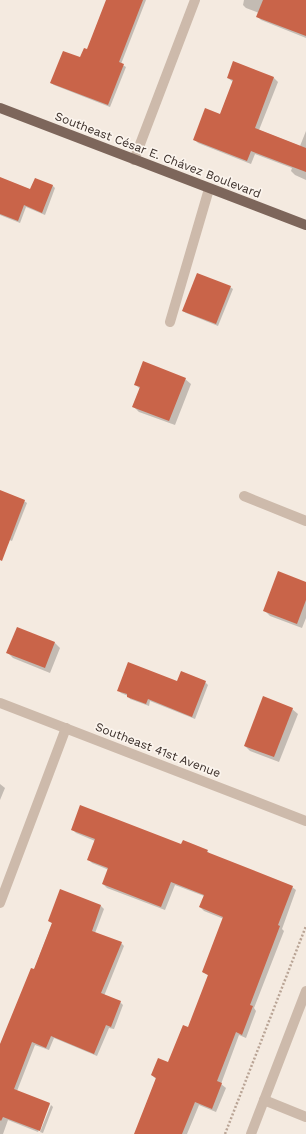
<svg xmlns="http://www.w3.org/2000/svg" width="306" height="1134" font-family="'Work Sans',sans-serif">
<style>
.shadow{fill:#0003}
.building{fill:#c96449}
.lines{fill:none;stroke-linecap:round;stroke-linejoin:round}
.path{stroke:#b9a495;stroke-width:2.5;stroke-dasharray:2 2;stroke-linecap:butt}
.minor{stroke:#cdbaab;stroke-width:10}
.major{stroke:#7d665b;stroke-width:10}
.labels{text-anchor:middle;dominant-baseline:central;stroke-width:3.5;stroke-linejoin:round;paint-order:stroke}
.street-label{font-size:12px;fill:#3b2f2a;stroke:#fbf4ed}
</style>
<rect width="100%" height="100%" fill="#f4eae0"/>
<g class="shadow">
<polygon points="107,0 146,0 121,64 126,67 110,107 54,85 51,83 81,59 87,51"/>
<polygon points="244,0 306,0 306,38 261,20 258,17 259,13 246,8 243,5"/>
<polygon points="234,62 274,78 278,82 259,130 300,146 306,131 306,180 295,175 291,171 292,168 255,154 251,164 198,143 194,139 220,115 233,82 228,78"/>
<polygon points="0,178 31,190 52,185 55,188 45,215 26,207 20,223 0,215"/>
<polygon points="230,287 233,289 218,326 186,313 183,311"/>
<polygon points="185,379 191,384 175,425 139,412 133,406 140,389 135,384"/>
<polygon points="0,491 24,501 27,503 12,541 0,536"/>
<polygon points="306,583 306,618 302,628 270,616 264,610"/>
<polygon points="55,643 60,648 50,673 13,658 8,653"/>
<polygon points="178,682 205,682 208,685 195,719 150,701 149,706 130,699 128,696 121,693 118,690"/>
<polygon points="292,709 298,714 279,762 250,751 245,746"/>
<polygon points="0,784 5,788 0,800"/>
<polygon points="72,829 182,845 183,842 207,851 211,855 292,887 296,890 282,929 284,931 254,1008 256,1011 246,1038 239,1035 221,1084 226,1088 216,1112 199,1105 187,1134 135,1134 156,1079 152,1075 169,1064 189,1028 209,976 203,972 224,919 204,911 200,907 204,896 175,885 165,910 107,888 103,884 109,870 92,863 88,859 95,841 76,833"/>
<polygon points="61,890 101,906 104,909 95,933 121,943 124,946 104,996 120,1002 123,1005 114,1029 109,1028 97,1056 54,1038 49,1050 35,1045 17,1091 50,1104 38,1132 8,1120 3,1134 0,1134 0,1045 34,970 52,923 49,921"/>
<polygon points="51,1105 53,1107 43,1133 40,1132"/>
</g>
<g class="building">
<polygon points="106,0 143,0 119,62 124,64 108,105 50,83 63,51 80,57 84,48 87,49"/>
<polygon points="263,0 306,0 306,36 256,17"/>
<polygon points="233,61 274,77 255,128 306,148 306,172 251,151 247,161 193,140 205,108 220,114 233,80 227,78"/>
<polygon points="0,177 30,189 35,178 53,185 42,213 24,205 18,221 0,214"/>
<polygon points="197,273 231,286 216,324 182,311"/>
<polygon points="143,361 186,378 169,421 132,407 140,387 134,385"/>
<polygon points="0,490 25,500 2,561 0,560"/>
<polygon points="278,571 306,582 306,600 297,624 263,611"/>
<polygon points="17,627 55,642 45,668 6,653"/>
<polygon points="128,662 177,681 181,671 206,681 192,717 148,699 146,704 127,697 127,694 117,691"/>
<polygon points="263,696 293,708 274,757 244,746"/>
<polygon points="80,805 181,844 183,840 208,850 207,852 293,886 278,925 280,926 250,1005 253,1006 242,1035 236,1032 217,1081 222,1083 212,1109 195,1102 182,1134 134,1134 156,1078 151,1075 158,1058 168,1062 183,1025 188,1027 208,975 202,972 223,917 199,907 204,895 171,882 161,907 102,884 108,868 87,860 95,839 71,830"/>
<polygon points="60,889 101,905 92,931 122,942 101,993 121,1001 111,1027 106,1025 94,1054 51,1036 46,1048 32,1042 14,1089 50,1103 40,1131 3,1117 1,1121 0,1120 0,1044 31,968 34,969 52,923 48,921"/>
</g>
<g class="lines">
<polyline class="path" points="225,1134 306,926"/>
<g class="minor">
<polyline points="134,160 195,0"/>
<polyline points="170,322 209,189"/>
<polyline points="244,496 306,521"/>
<polyline points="0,703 306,821"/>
<polyline points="0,903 66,728"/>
<polyline points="264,1100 306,1117"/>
<polyline points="251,1134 306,991"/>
</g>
<polyline class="major" points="0,108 306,225"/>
</g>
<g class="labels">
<g class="street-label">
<text transform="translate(158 155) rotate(21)">Southeast César E. Chávez Boulevard</text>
<text transform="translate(158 750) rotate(21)">Southeast 41st Avenue</text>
</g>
</g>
</svg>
